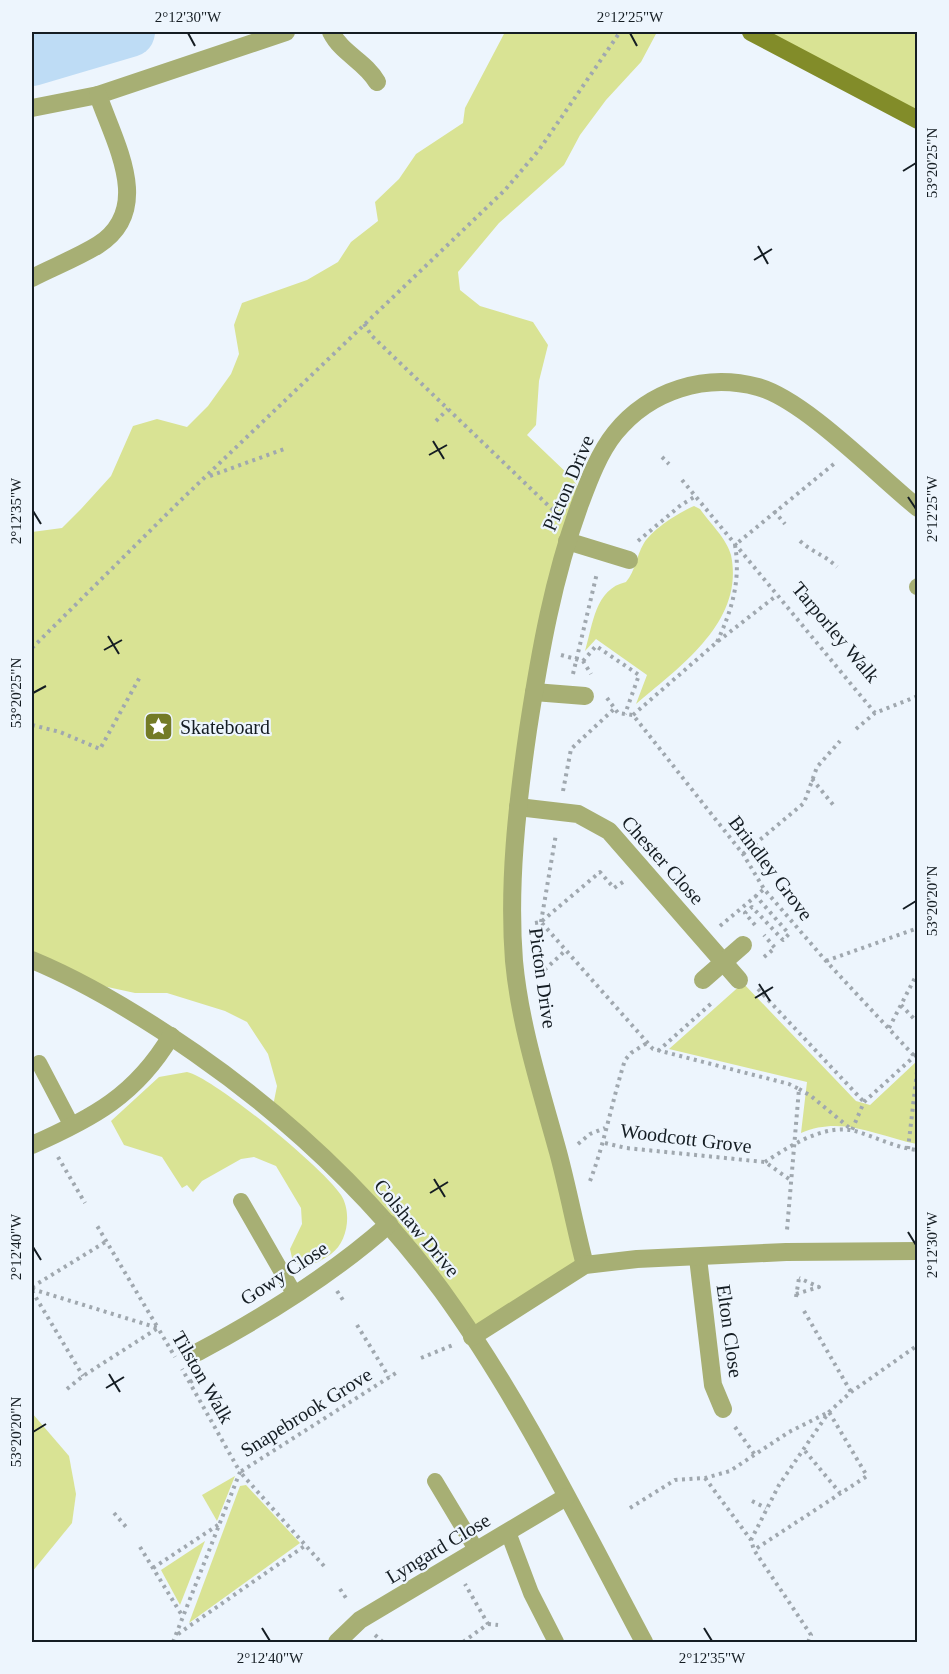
<svg xmlns="http://www.w3.org/2000/svg" width="949" height="1674" font-family="'Times New Roman',serif">
<style>
.green{fill:#d9e394}
.lines{fill:none;stroke-linecap:round;stroke-linejoin:round}
.river{stroke:#bedcf5;stroke-width:50}
.path{stroke:#a0a8af;stroke-width:4;stroke-dasharray:3 4.5;stroke-linecap:butt}
.lane{stroke:#a7af74;stroke-width:16}
.street{stroke:#a7af74;stroke-width:18}
.secondary{stroke:#828c29;stroke-width:18}
.ticks{fill:none;stroke:#151d23;stroke-width:2}
.labels{text-anchor:middle;dominant-baseline:central;stroke-width:4.5;stroke-linejoin:round;paint-order:stroke}
.street-label{font-size:20px;fill:#151d23;stroke:#edf5fd}
.poi-label{font-size:20px;fill:#151d23;stroke:#edf5fd;text-anchor:start}
.neatline{fill:none;stroke:#151d23;stroke-width:2}
.ticks-label{font-size:15px;text-anchor:middle;fill:#151d23}
</style>
<rect width="100%" height="100%" fill="#edf5fd"/>
<g class="green">
<polygon points="505,32 657,32 641,62 606,100 580,135 564,165 499,223 458,272 460,290 480,306 533,322 548,345 539,381 536,425 527,435 571,477 584,495 525,753 514,961 585,1265 472,1337 442,1292 272,1111 277,1086 268,1054 247,1022 225,1011 167,993 135,993 80,981 32,960 32,532 62,528 81,509 111,476 133,426 157,419 187,427 208,406 231,374 239,354 234,325 242,303 307,280 338,262 351,242 378,221 375,202 399,179 416,154 463,123 465,108"/>
<polygon points="751,32 917,32 917,120"/>
<path d="M694 506 700 509C709 522 727 539 731 555 745 622 679 667 636 704L647 675 596 639 585 651C593 624 595 589 626 582 636 570 636 556 644 543 653 529 678 513 694 506Z"/>
<path d="M743 983 856 1101 870 1105 917 1061V1144C877 1136 842 1115 801 1133L807 1082 669 1049Z"/>
<path d="M187 1072C216 1079 324 1169 341 1195 352 1212 348 1242 331 1254 318 1263 309 1268 293 1262L290 1249 302 1224 301 1208 276 1166 254 1157 241 1159 202 1181 193 1192 187 1185 182 1188 162 1157 124 1145 111 1121 159 1077Z"/>
<polygon points="32,1413 69,1456 76,1494 72,1523 32,1572"/>
<polygon points="235,1476 217,1521 202,1495"/>
<polygon points="246,1485 300,1543 189,1623 240,1486"/>
<polygon points="205,1541 180,1605 161,1570"/>
</g>
<g class="lines">
<polyline class="river" points="32,61 130,32"/>
<g class="path">
<polyline points="364,324 372,336 554,511"/>
<polyline points="436,421 448,409"/>
<polyline points="662,457 669,464"/>
<polyline points="210,476 287,448"/>
<polyline points="682,480 875,713 918,696"/>
<polyline points="774,511 785,524"/>
<polyline points="638,541 681,505 696,496"/>
<path d="M800 541C812 552 825 555 837 567"/>
<path d="M717 642C732 610 741 580 735 545L835 463"/>
<polyline points="32,648 180,501 505,190 539,150 620,32"/>
<polyline points="561,655 583,661 591,674"/>
<polyline points="583,661 596,646 639,675 625,714"/>
<polyline points="573,674 597,573"/>
<polyline points="607,698 618,713 633,715 743,854 764,889 826,961 918,1060"/>
<polyline points="633,715 717,642 776,596"/>
<polyline points="149,723 156,726"/>
<polyline points="32,725 60,732 100,749 141,675"/>
<polyline points="856,729 875,713"/>
<polyline points="812,779 835,807"/>
<polyline points="563,791 571,749 614,709"/>
<polyline points="743,854 804,803 817,767 840,741"/>
<polyline points="542,921 600,872 614,888 623,882"/>
<polyline points="541,922 556,834"/>
<polyline points="535,923 541,922 653,1049 789,1084 799,1089 787,1230"/>
<polyline points="755,925 745,913 752,907 783,940 789,934 756,896 764,889"/>
<polyline points="720,926 756,896"/>
<polyline points="764,957 775,948 764,935"/>
<polyline points="826,961 918,928"/>
<polyline points="539,975 566,950"/>
<polyline points="758,989 864,1102"/>
<polyline points="901,1005 918,1023"/>
<polyline points="889,1028 918,972"/>
<polyline points="658,1051 713,1002"/>
<polyline points="799,1089 811,1096 852,1130 864,1102 918,1053"/>
<polyline points="605,1143 626,1148 765,1162 789,1179"/>
<polyline points="578,1144 590,1134 605,1128"/>
<polyline points="908,1149 918,1063"/>
<polyline points="58,1157 85,1203"/>
<path d="M765 1162C788 1147 825 1123 855 1131 876 1137 896 1148 918 1150"/>
<path d="M590 1181C605 1142 612 1101 625 1060L631 1053 647 1043"/>
<polyline points="32,1287 107,1241"/>
<polyline points="32,1289 158,1328 175,1357"/>
<polyline points="32,1291 83,1376"/>
<polyline points="337,1291 343,1300"/>
<polyline points="796,1294 819,1287 799,1278"/>
<polyline points="796,1297 799,1278"/>
<polyline points="804,1311 851,1392"/>
<polyline points="357,1325 389,1377"/>
<polyline points="421,1358 453,1345"/>
<polyline points="190,1382 202,1375"/>
<polyline points="67,1389 83,1376 158,1328 96,1224"/>
<polyline points="735,1427 755,1455"/>
<polyline points="805,1451 840,1493"/>
<polyline points="705,1478 751,1540"/>
<polyline points="752,1501 766,1508"/>
<polyline points="630,1508 675,1480 705,1478 730,1471 789,1432 829,1412 867,1476 754,1550"/>
<polyline points="114,1513 127,1528"/>
<polyline points="140,1547 183,1617"/>
<polyline points="324,1566 240,1472 399,1371"/>
<polyline points="153,1568 218,1525"/>
<polyline points="340,1589 348,1601"/>
<polyline points="488,1624 498,1625"/>
<polyline points="178,1634 306,1545"/>
<polyline points="375,1635 383,1642"/>
<polyline points="173,1642 240,1472 182,1369"/>
<polyline points="463,1642 488,1624 465,1584"/>
<polyline points="808,1642 811,1635 754,1550 751,1540 779,1485 829,1412 851,1392 918,1345"/>
</g>
<g class="lane">
<polyline points="917,587 918,586"/>
<polyline points="39,1063 72,1126"/>
<polyline points="241,1201 295,1295"/>
<polyline points="435,1481 477,1551"/>
<polyline points="508,1532 531,1593 556,1642"/>
</g>
<g class="street">
<path d="M331 32C342 54 365 61 377 82"/>
<polyline points="32,108 98,95 286,32"/>
<path d="M32 278C53 267 77 258 98 245 154 209 115 144 98 95"/>
<polyline points="567,541 629,560"/>
<polyline points="534,692 585,696"/>
<polyline points="518,807 578,814 609,831 739,980"/>
<path d="M32 960C90 984 143 1017 195 1053 290 1119 373 1198 442 1291 521 1400 581 1524 644 1642"/>
<polyline points="703,980 743,945"/>
<path d="M32 1145C93 1118 136 1095 171 1036"/>
<polyline points="698,1258 713,1385 723,1409"/>
<path d="M585 1265C575 1227 568 1189 558 1152 541 1090 520 1026 514 961 508 885 517 806 528 730 540 652 553 578 580 504 589 480 599 453 615 433 650 390 705 373 758 387 805 400 877 475 918 508"/>
<polyline points="472,1337 585,1265 637,1259 786,1252 918,1251"/>
<path d="M198 1352C265 1316 332 1275 389 1224"/>
<polyline points="337,1642 360,1620 566,1497"/>
</g>
<polyline class="secondary" points="751,32 918,120"/>
</g>
<path class="ticks" d="M188 33 195 46M630 33 637 46M903 171 916 163M758 246 768 264M754 260 772 249M433 441 444 459M429 455 447 445M908 497 916 509M33 511 41 524M108 636 119 654M104 650 122 640M33 693 46 686M903 909 916 901M759 984 770 1001M755 998 773 987M434 1179 445 1197M430 1193 448 1182M908 1232 916 1245M33 1247 41 1260M109 1374 120 1392M106 1388 124 1377M33 1432 46 1424M262 1628 270 1641M704 1628 712 1641"/>
<defs>
<symbol id="sight-square" viewBox="-11 -11 22 22"><rect x="-9" y="-9" width="18" height="18" rx="4" fill="#737b26" stroke="#edf5fd"/><path d="M0-6L1.8-2.2L6-1.7L2.9 1.2L3.7 5.4L0 3.3L-3.7 5.4L-2.9 1.2L-6-1.7L-1.8-2.2Z" fill="#fff"/></symbol>
</defs>
<g fill-rule="evenodd">
<use href="#sight-square" x="142" y="710" width="33" height="33"/>
</g>
<g class="labels">
<g class="street-label">
<text transform="translate(568 483) rotate(-67)">Picton Drive</text>
<text transform="translate(836 632) rotate(50)">Tarporley Walk</text>
<text transform="translate(663 860) rotate(48)">Chester Close</text>
<text transform="translate(771 868) rotate(53)">Brindley Grove</text>
<text transform="translate(543 978) rotate(82)">Picton Drive</text>
<text transform="translate(686 1138) rotate(7)">Woodcott Grove</text>
<text transform="translate(417 1228) rotate(50)">Colshaw Drive</text>
<text transform="translate(284 1273) rotate(-33)">Gowy Close</text>
<text transform="translate(730 1331) rotate(82)">Elton Close</text>
<text transform="translate(203 1377) rotate(60)">Tilston Walk</text>
<text transform="translate(306 1412) rotate(-32)">Snapebrook Grove</text>
<text transform="translate(438 1548) rotate(-31)">Lyngard Close</text>
</g>
<g class="poi-label">
<text x="180" y="727">Skateboard</text>
</g>
</g>
<rect width="949" height="1674" fill="none" stroke="#edf5fd" stroke-width="66"/>
<rect x="33" y="33" width="883" height="1608" class="neatline"/>
<g class="ticks-label">
<text x="188" y="22">2°12'30"W</text>
<text x="630" y="22">2°12'25"W</text>
<text transform="translate(932 163) rotate(-90)" y="5">53°20'25"N</text>
<text transform="translate(932 509) rotate(-90)" y="5">2°12'25"W</text>
<text transform="translate(16 511) rotate(-90)" y="5">2°12'35"W</text>
<text transform="translate(16 693) rotate(-90)" y="5">53°20'25"N</text>
<text transform="translate(932 901) rotate(-90)" y="5">53°20'20"N</text>
<text transform="translate(932 1245) rotate(-90)" y="5">2°12'30"W</text>
<text transform="translate(16 1247) rotate(-90)" y="5">2°12'40"W</text>
<text transform="translate(16 1432) rotate(-90)" y="5">53°20'20"N</text>
<text x="270" y="1663">2°12'40"W</text>
<text x="712" y="1663">2°12'35"W</text>
</g>
</svg>
